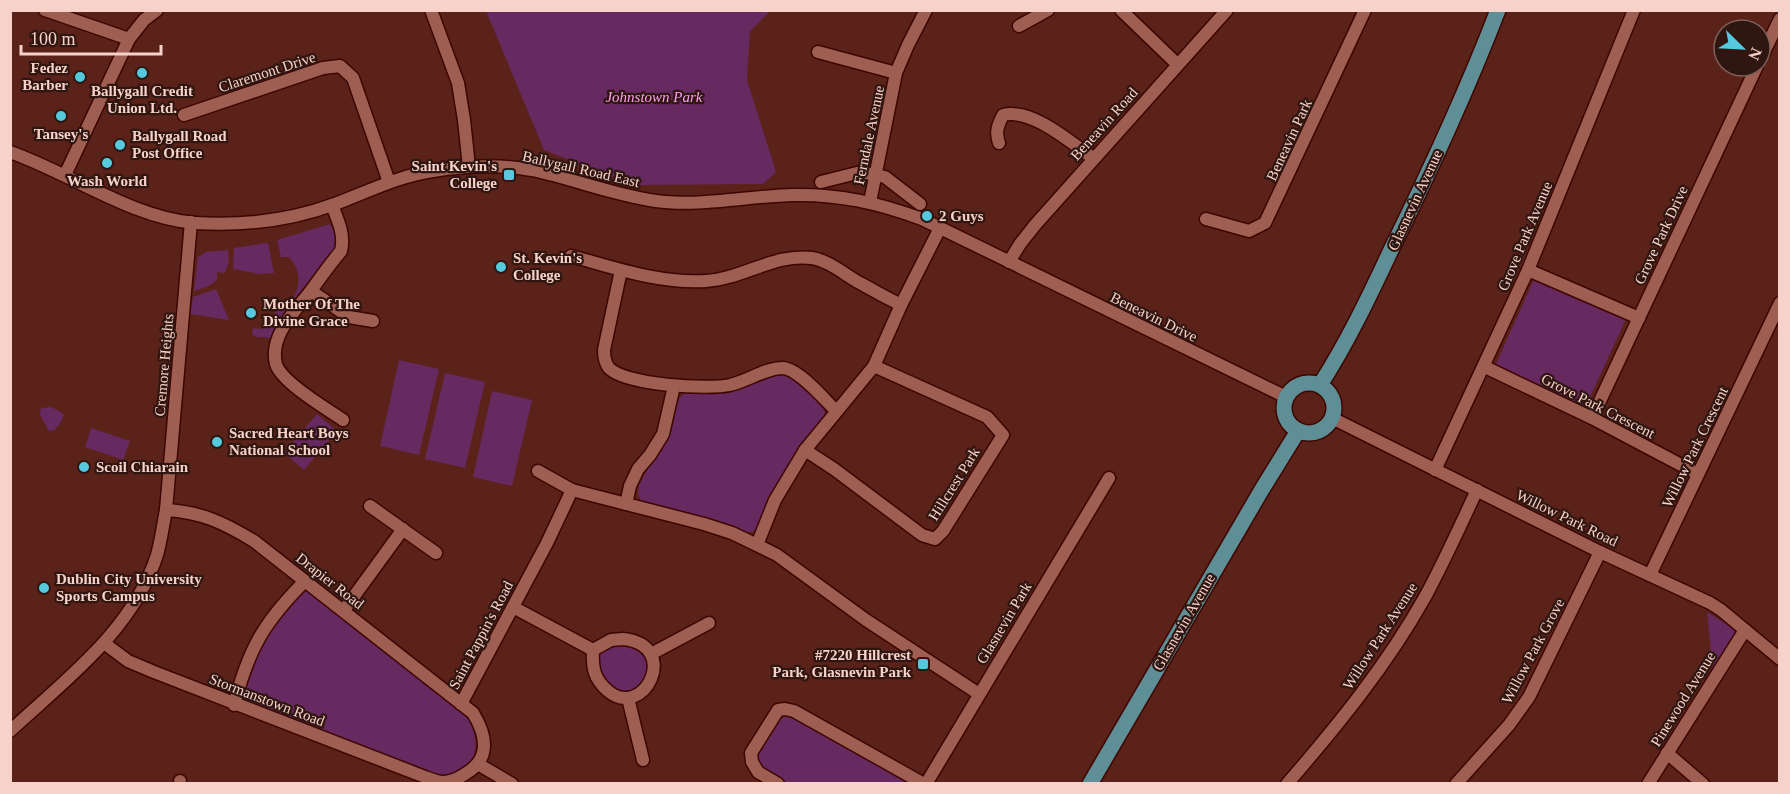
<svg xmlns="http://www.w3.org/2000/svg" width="1790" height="794" font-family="'Times New Roman',serif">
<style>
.green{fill:#662960}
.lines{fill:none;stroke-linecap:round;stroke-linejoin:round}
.minor-casing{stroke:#3d0601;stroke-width:15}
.major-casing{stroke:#3d0601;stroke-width:18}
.minor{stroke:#9e5e52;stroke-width:12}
.major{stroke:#5e8e96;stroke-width:15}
.poi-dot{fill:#55cadf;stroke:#2f1611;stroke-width:2}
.labels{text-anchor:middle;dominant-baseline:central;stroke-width:4.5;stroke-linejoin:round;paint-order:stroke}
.poi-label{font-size:15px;font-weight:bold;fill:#f7d2ca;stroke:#2f1611;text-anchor:start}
.street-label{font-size:15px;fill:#f7d2ca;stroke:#2f1611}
.park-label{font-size:15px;font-style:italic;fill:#fe9ff2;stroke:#2f1611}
</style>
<rect width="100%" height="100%" fill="#5b2219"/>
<g class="green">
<polygon points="486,11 770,11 750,31 747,80 776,172 763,184 633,185 544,150"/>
<path d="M330 224 337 237 338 245C314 275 287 304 272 338L257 337 252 334 253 328 263 329 281 305H289C300 289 303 273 289 257H281L277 240Z"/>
<polygon points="268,243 274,273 260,274 233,269 234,248"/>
<polygon points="228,250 229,261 225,273 217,272 217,280 207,287 194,291 198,257 206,252"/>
<polygon points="1535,277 1626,319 1585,408 1496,364"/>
<polygon points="216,289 229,320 190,314 193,297"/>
<polygon points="399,360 439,369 419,455 380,446"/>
<polygon points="445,373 485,382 465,468 425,459"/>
<path d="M781 374C793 375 816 394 822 404 823 405 825 414 825 414L762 525 754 531 744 533 643 504 638 495 639 485 662 443 680 397 688 391 729 392Z"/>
<polygon points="492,391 532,400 512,486 473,477"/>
<polygon points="52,407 64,414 61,422 55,430 49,431 40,415 41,408"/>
<polygon points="317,414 337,431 304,470 284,453"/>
<polygon points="91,428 130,441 123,460 85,447"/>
<path d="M310 590 463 711C488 742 474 786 431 773L241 701C244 689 245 676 249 664 254 648 294 594 310 590Z"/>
<polygon points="1707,612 1740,632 1713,673"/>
<polygon points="626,642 647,655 648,679 629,694 606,687 596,664 598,651 606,646"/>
<polygon points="787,715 791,716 912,783 787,783 761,768 758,754 779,720"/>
</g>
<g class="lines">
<defs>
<g id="minor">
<polyline points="45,10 129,39"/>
<polyline points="431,10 458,83 464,120 469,167"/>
<polyline points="1121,10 1177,64"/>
<polyline points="1019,26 1048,10"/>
<polyline points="818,52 896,73"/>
<polyline points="1760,60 1780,19"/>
<polyline points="184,115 323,68 340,66 353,78 389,182"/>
<path d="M999 143C995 132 998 125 1003 115 1032 108 1070 142 1093 158"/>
<path d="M10 152C70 173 132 218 195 223 244 226 289 221 335 204 367 192 398 176 433 171 465 166 499 164 532 170 574 179 614 195 656 201 697 207 750 196 793 195 840 194 878 203 922 219L1286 397"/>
<polyline points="65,175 129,39 144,20 157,10"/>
<polyline points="821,182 861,172 885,177 920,204"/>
<polyline points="870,202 896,73 908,45 926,10"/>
<path d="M332 205C338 221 345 234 341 251 330 264 320 278 310 292 295 311 269 336 276 364 281 382 327 409 343 420"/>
<polyline points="1206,219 1249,231 1265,223 1365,10"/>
<path d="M571 256C615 268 660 284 706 281 742 279 775 253 812 258 830 261 845 275 860 283 874 291 887 298 901 305"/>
<polyline points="1009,262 1020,244 1035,225 1227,10"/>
<path d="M621 270 604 350C604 356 605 363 609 368 625 385 708 390 730 385 748 381 765 368 783 368 799 369 825 400 836 411"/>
<polyline points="1528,270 1639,318"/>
<polyline points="311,291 349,317 373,321"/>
<polyline points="1485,367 1592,418 1698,474"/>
<polyline points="1332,418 1600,552 1710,603 1721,610 1780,659"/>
<polyline points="1592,418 1757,66"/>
<polyline points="805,450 834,469 922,535 935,539 943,531 1003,435 987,417 874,366"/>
<polyline points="1435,470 1528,270 1634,10"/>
<polyline points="538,471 572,490 704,524 732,533 757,545 777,555 866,620 979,694"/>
<polyline points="626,504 630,486 638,469 650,455 663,434 674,386"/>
<polyline points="370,506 436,553"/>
<polyline points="757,545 775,500 805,450 874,366 901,305 940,228"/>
<polyline points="1650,575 1780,303"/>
<polyline points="513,607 593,650"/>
<polyline points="344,610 403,529"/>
<path d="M623 639C682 645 644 721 608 691 594 679 592 668 593 650L611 640Z"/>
<path d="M104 643 128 661 154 672 425 777C430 779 437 782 443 782 451 782 459 778 465 774 491 759 487 736 473 713L254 541C224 523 202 512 166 510"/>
<polyline points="651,654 709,623"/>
<polyline points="628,698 643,760"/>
<polyline points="461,704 547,543 572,490"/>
<path d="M234 705C249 648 264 622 305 581"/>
<path d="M10 731C65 680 133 630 157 555 161 541 163 525 166 510L191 222"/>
<polyline points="1667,753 1703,784"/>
<polyline points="478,764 512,784"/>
<polyline points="180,784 180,781"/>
<polyline points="778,784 758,772 752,762 751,753 778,710 785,709 794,711 924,784"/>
<polyline points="926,784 1109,478"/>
<path d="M1287 784C1338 725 1387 665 1425 597 1444 562 1460 526 1477 490"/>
<polyline points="1456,784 1509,725 1529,697 1600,552"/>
<polyline points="1648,784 1745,630"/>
</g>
<g id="major">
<circle cx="1309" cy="408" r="25"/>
<path d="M1320 385C1347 343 1369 297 1390 252 1429 173 1466 93 1498 10"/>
<polyline points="1090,784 1261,491 1298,431"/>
</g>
</defs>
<use href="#minor" class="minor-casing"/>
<use href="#major" class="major-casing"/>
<use href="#minor" class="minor"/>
<use href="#major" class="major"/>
</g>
<g class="poi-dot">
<circle cx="142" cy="73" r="6"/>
<circle cx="80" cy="77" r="6"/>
<circle cx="61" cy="116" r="6"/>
<circle cx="120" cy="145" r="6"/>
<circle cx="107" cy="163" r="6"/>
<rect x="503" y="169" width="12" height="12" rx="3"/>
<circle cx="927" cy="216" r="6"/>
<circle cx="501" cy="267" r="6"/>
<circle cx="251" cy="313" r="6"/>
<circle cx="217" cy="442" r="6"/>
<circle cx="84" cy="467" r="6"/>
<circle cx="44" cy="588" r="6"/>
<rect x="917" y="658" width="12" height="12" rx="3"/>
</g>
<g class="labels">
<g class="poi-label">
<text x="68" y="68" text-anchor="end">Fedez<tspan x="68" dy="17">Barber</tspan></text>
<text x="142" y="91" text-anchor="middle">Ballygall Credit<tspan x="142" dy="17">Union Ltd.</tspan></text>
<text x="61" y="134" text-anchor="middle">Tansey's</text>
<text x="132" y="136">Ballygall Road<tspan x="132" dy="17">Post Office</tspan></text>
<text x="497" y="166" text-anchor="end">Saint Kevin's<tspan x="497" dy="17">College</tspan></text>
<text x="107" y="181" text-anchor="middle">Wash World</text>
<text x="939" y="216">2 Guys</text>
<text x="513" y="258">St. Kevin's<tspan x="513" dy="17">College</tspan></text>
<text x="263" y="304">Mother Of The<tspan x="263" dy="17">Divine Grace</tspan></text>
<text x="229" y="433">Sacred Heart Boys<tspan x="229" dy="17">National School</tspan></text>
<text x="96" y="467">Scoil Chiarain</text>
<text x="56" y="579">Dublin City University<tspan x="56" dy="17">Sports Campus</tspan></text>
<text x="911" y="655" text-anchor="end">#7220 Hillcrest<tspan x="911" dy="17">Park, Glasnevin Park</tspan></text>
</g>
<g class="street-label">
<text transform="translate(267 72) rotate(-18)">Claremont Drive</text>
<text transform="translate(1104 124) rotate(-48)">Beneavin Road</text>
<text transform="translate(869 135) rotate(-78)">Ferndale Avenue</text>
<text transform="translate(1289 140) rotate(-65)">Beneavin Park</text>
<text transform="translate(581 169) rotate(13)">Ballygall Road East</text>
<text transform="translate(1415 200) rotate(-65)">Glasnevin Avenue</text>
<text transform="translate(1661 235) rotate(-65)">Grove Park Drive</text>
<text transform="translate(1525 236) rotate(-67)">Grove Park Avenue</text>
<text transform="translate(1154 317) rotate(26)">Beneavin Drive</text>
<text transform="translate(164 365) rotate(-85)">Cremore Heights</text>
<text transform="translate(1598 406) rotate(27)">Grove Park Crescent</text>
<text transform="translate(1695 447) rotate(-64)">Willow Park Crescent</text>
<text transform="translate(954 484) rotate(-58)">Hillcrest Park</text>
<text transform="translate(1567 518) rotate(26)">Willow Park Road</text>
<text transform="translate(330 581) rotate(38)">Drapier Road</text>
<text transform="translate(1184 622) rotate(-60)">Glasnevin Avenue</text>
<text transform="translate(1004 623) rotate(-59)">Glasnevin Park</text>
<text transform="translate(481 635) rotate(-62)">Saint Pappin's Road</text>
<text transform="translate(1380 636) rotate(-57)">Willow Park Avenue</text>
<text transform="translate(1533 651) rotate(-62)">Willow Park Grove</text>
<text transform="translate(1683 699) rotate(-58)">Pinewood Avenue</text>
<text transform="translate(267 700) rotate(21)">Stormanstown Road</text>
</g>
<g class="park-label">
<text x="654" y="97">Johnstown Park</text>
</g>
</g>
<rect width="1790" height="794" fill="none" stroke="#f7d2ca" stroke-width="24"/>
<g transform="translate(1742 48) rotate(114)"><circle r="28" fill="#2f1611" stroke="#7f615b" stroke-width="1.5"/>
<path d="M0-4.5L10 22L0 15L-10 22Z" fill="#55cadf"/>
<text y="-9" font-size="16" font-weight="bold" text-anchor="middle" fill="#f7d2ca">N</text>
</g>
<path d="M21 45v9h140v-9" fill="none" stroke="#f7d2ca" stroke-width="3"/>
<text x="30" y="45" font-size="18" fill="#f7d2ca" stroke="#2f1611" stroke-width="4.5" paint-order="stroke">100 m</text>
</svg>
